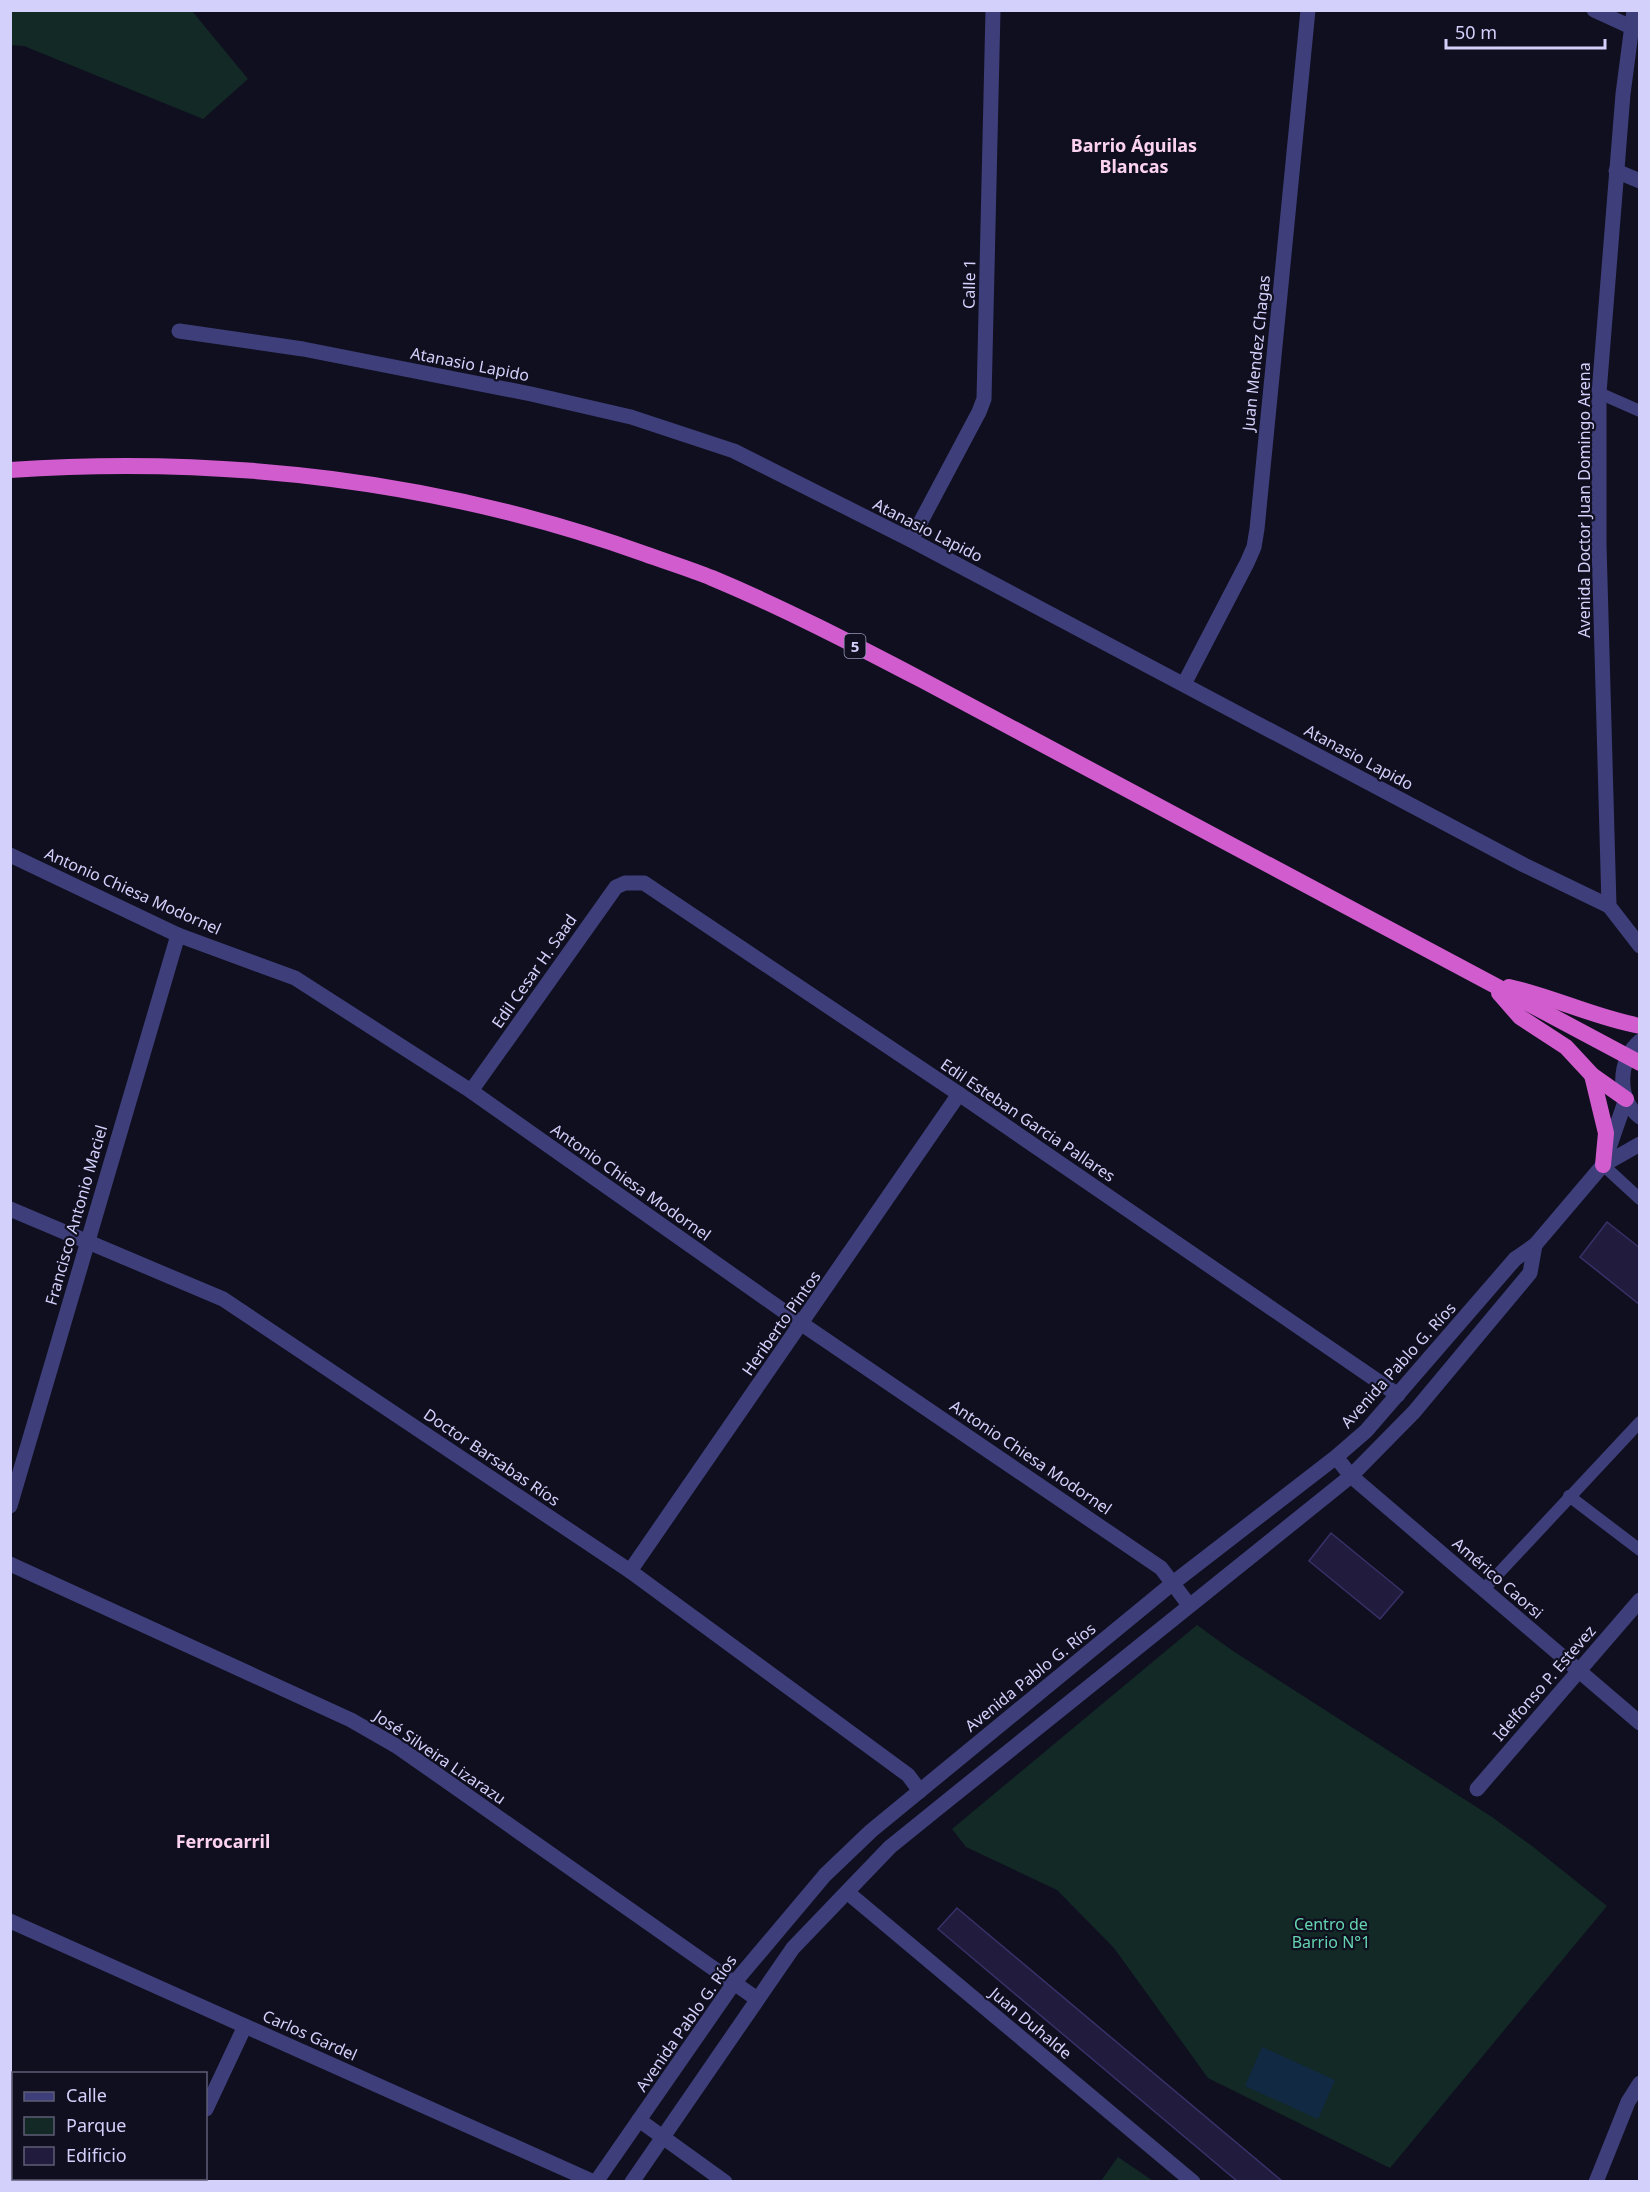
<svg xmlns="http://www.w3.org/2000/svg" width="1650" height="2192" font-family="'Noto Sans',sans-serif">
<style>
.green{fill:#122926}
.water{fill:#122944}
.building{fill:#211c3e;stroke:#383068;stroke-width:1.5}
.lines{fill:none;stroke-linecap:round;stroke-linejoin:round}
.service{stroke:#3e3f7a;stroke-width:12}
.minor{stroke:#3e3f7a;stroke-width:15}
.tertiary{stroke:#3e3f7a;stroke-width:15}
.trunk{stroke:#d15cce;stroke-width:16}
.labels{text-anchor:middle;dominant-baseline:central;stroke-width:4.5;stroke-linejoin:round;paint-order:stroke}
.shield{fill:#100f1f;stroke:#9897b9;stroke-width:1.5}
.shield-label{font-size:15px;font-weight:bold;fill:#d3d1fb}
.street-label{font-size:16px;fill:#d3d1fb;stroke:#100f1f}
.park-label{font-size:16px;fill:#64d4b0;stroke:#100f1f}
.neighbourhood-label{font-size:18px;font-weight:bold;fill:#fbd3ef;stroke:#100f1f}
</style>
<rect width="100%" height="100%" fill="#100f1f"/>
<g class="green">
<polygon points="10,11 192,11 248,79 203,119 24,46 11,45"/>
<polygon points="1197,1625 1233,1651 1492,1817 1532,1846 1607,1906 1390,2168 1208,2078 1114,1948 1057,1890 966,1847 952,1829"/>
<polygon points="1118,2157 1153,2181 1101,2181"/>
</g>
<polygon class="water" points="1262,2047 1335,2080 1318,2119 1245,2086"/>
<g class="building">
<polygon points="1607,1222 1640,1248 1640,1305 1580,1257"/>
<polygon points="1331,1533 1403,1592 1380,1619 1309,1561"/>
<polygon points="957,1908 1282,2181 1237,2181 938,1929"/>
</g>
<g class="lines">
<g class="service">
<polyline points="1599,393 1640,411"/>
<polyline points="1603,1165 1640,1199"/>
<polyline points="1569,1496 1640,1550"/>
<polyline points="1484,1589 1640,1422"/>
</g>
<g class="minor">
<polyline points="1594,10 1631,27"/>
<polyline points="1634,10 1623,94 1599,393 1599,544 1609,906 1640,946"/>
<polyline points="1616,171 1640,181"/>
<polyline points="179,331 303,349 531,394 631,417 734,451 911,540 1524,865 1609,906"/>
<polyline points="911,540 979,412 984,399 993,10"/>
<polyline points="1184,684 1247,563 1254,547 1257,529 1308,10"/>
<polyline points="10,855 178,935 295,978 471,1091 802,1324 1161,1568 1189,1605"/>
<polyline points="471,1091 616,887 625,883 644,883 959,1094 1398,1395"/>
<polyline points="10,1209 223,1299 630,1571 908,1775 920,1791"/>
<polyline points="1336,1457 1351,1476 1640,1723"/>
<polyline points="10,1506 178,935"/>
<polyline points="10,1564 351,1720 398,1747 757,1999"/>
<polyline points="630,1571 959,1094"/>
<polyline points="1477,1789 1640,1600"/>
<polyline points="847,1892 1193,2182"/>
<polyline points="10,1921 594,2182"/>
<polyline points="206,2109 245,2026"/>
<polyline points="639,2120 725,2182"/>
<polyline points="171,2182 172,2178"/>
<polyline points="1596,2182 1628,2102 1640,2083"/>
</g>
<g class="tertiary">
<path d="M1640 1041C1618 1059 1616 1099 1640 1117"/>
<polyline points="1603,1165 1640,1144"/>
<polyline points="596,2182 734,1983 825,1875 871,1831 1173,1583 1336,1457 1366,1431 1515,1259 1535,1245 1603,1165 1626,1099"/>
<polyline points="632,2182 793,1948 890,1847 937,1809 1351,1476 1414,1412 1530,1273 1535,1245"/>
</g>
<g class="trunk">
<path d="M10 470C224 455 442 481 645 554 667 562 690 569 712 578 784 608 853 644 922 680L1640 1063"/>
<path d="M1509 987C1554 997 1593 1017 1640 1026"/>
<polyline points="1499,993 1520,1017 1566,1047 1592,1075 1626,1099"/>
<polyline points="1592,1075 1606,1133 1603,1165"/>
</g>
</g>
<g class="labels">
<rect class="shield" x="844.5" y="634" width="21" height="24" rx="4.5"/>
<g class="shield-label">
<text x="855" y="646">5</text>
</g>
<g class="street-label">
<text transform="translate(969 284) rotate(-89)">Calle 1</text>
<text transform="translate(1256 353) rotate(-84)">Juan Mendez Chagas</text>
<text transform="translate(470 364) rotate(11)">Atanasio Lapido</text>
<text transform="translate(1584 500) rotate(-90)">Avenida Doctor Juan Domingo Arena</text>
<text transform="translate(928 530) rotate(27)">Atanasio Lapido</text>
<text transform="translate(1359 757) rotate(28)">Atanasio Lapido</text>
<text transform="translate(133 891) rotate(24)">Antonio Chiesa Modornel</text>
<text transform="translate(534 971) rotate(-55)">Edil Cesar H. Saad</text>
<text transform="translate(1028 1120) rotate(34)">Edil Esteban Garcia Pallares</text>
<text transform="translate(631 1182) rotate(35)">Antonio Chiesa Modornel</text>
<text transform="translate(76 1215) rotate(-74)">Francisco Antonio Maciel</text>
<text transform="translate(781 1323) rotate(-55)">Heriberto Pintos</text>
<text transform="translate(1398 1365) rotate(-48)">Avenida Pablo G. Ríos</text>
<text transform="translate(492 1457) rotate(34)">Doctor Barsabas Ríos</text>
<text transform="translate(1031 1457) rotate(34)">Antonio Chiesa Modornel</text>
<text transform="translate(1498 1578) rotate(41)">Américo Caorsi</text>
<text transform="translate(1030 1677) rotate(-39)">Avenida Pablo G. Ríos</text>
<text transform="translate(1544 1683) rotate(-49)">Idelfonso P. Estevez</text>
<text transform="translate(440 1757) rotate(34)">José Silveira Lizarazu</text>
<text transform="translate(686 2023) rotate(-55)">Avenida Pablo G. Ríos</text>
<text transform="translate(1031 2023) rotate(40)">Juan Duhalde</text>
<text transform="translate(310 2035) rotate(24)">Carlos Gardel</text>
</g>
<g class="park-label">
<text x="1331" y="1924">Centro de<tspan x="1331" dy="18">Barrio N°1</tspan></text>
</g>
<g class="neighbourhood-label">
<text x="1134" y="145">Barrio Águilas<tspan x="1134" dy="21">Blancas</tspan></text>
<text x="223" y="1841">Ferrocarril</text>
</g>
</g>
<rect width="1650" height="2192" fill="none" stroke="#d3d1fb" stroke-width="24"/>
<rect x="12" y="2072" width="195" height="108" fill="#100f1f" stroke="#5e5d77" stroke-width="1.5"/>
<rect x="24" y="2092" width="30" height="9" fill="#3e3f7a" stroke="#5e5d77" stroke-width="1.5"/>
<text x="66" y="2102" font-size="18" fill="#d3d1fb">Calle</text>
<rect x="24" y="2117" width="30" height="18" fill="#122926" stroke="#5e5d77" stroke-width="1.5"/>
<text x="66" y="2132" font-size="18" fill="#d3d1fb">Parque</text>
<rect x="24" y="2147" width="30" height="18" fill="#211c3e" stroke="#5e5d77" stroke-width="1.5"/>
<text x="66" y="2162" font-size="18" fill="#d3d1fb">Edificio</text>
<path d="M1446 39v9h159v-9" fill="none" stroke="#d3d1fb" stroke-width="3"/>
<text x="1455" y="39" font-size="18" fill="#d3d1fb" stroke="#100f1f" stroke-width="4.5" paint-order="stroke">50 m</text>
</svg>
